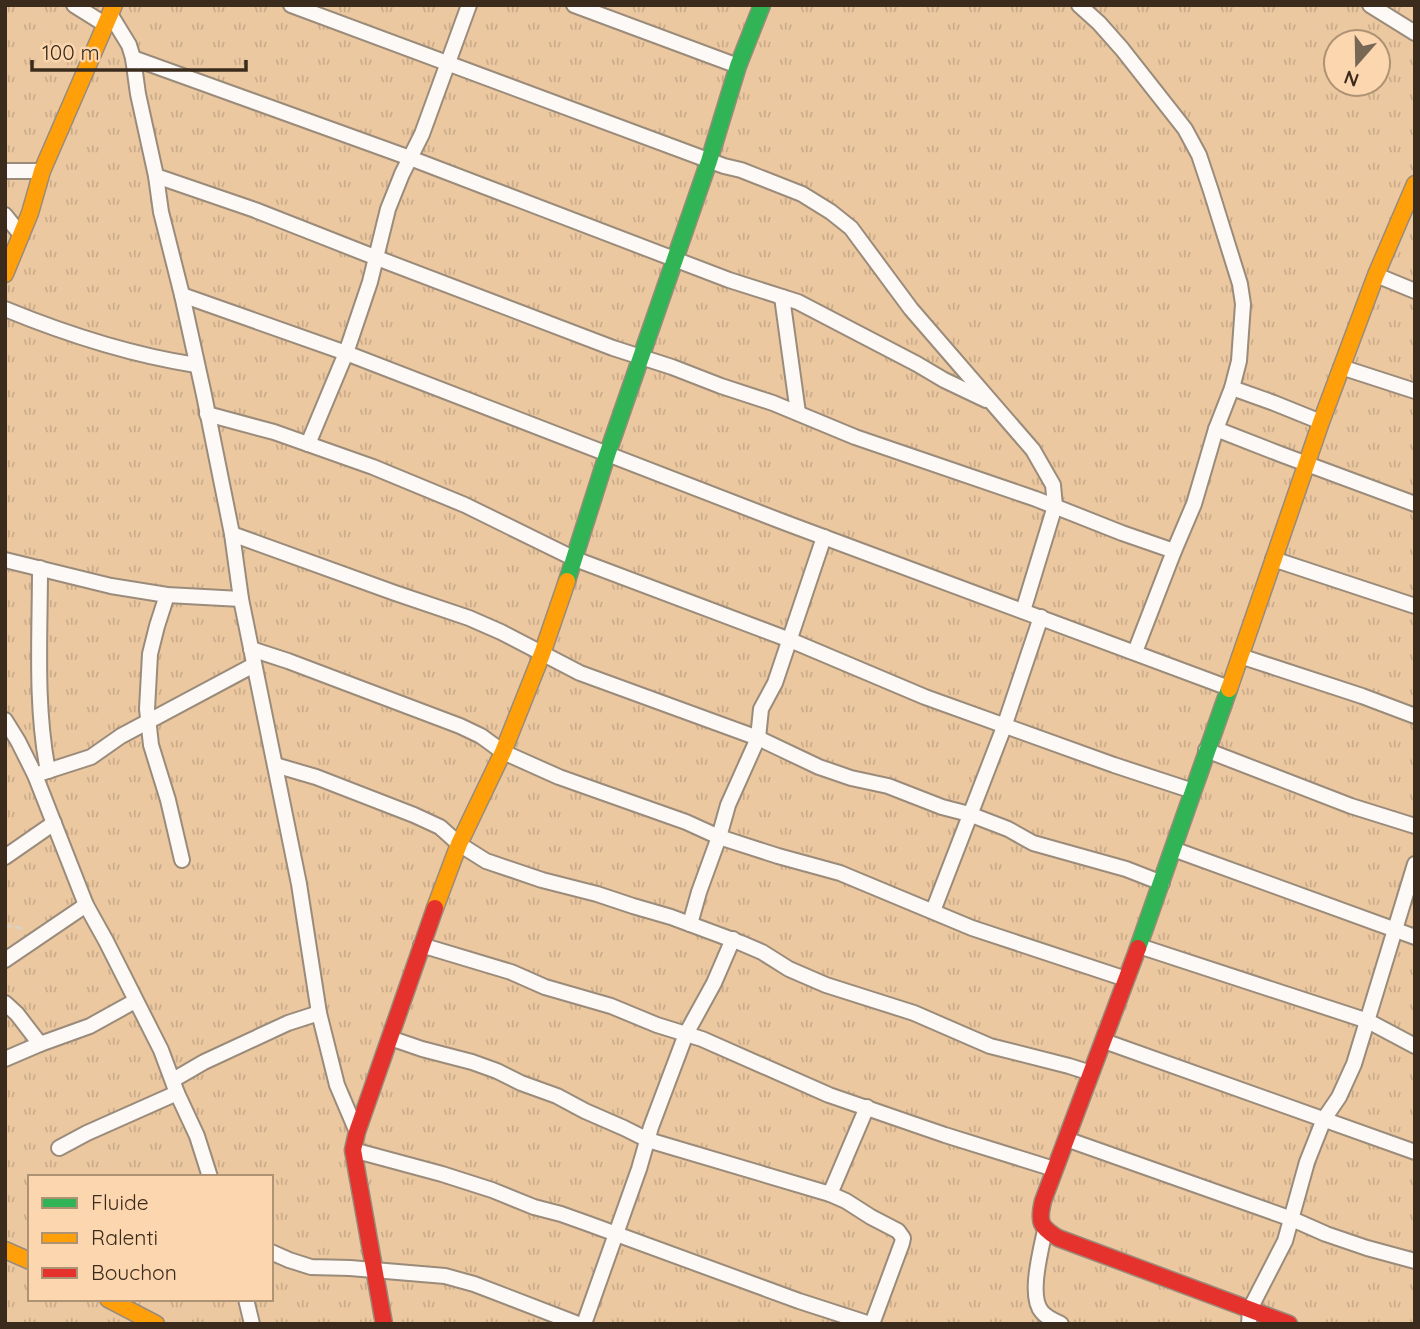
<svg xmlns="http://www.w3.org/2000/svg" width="1420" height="1329" font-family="Quicksand,sans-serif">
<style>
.grass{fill:url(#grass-tufts);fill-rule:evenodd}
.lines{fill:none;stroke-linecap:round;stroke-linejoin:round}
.street-casing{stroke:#9a8b7a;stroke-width:18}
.fast-casing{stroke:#9a8b7a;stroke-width:19}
.slow-casing{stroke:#9a8b7a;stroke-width:19}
.jam-casing{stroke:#9a8b7a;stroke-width:19}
.path{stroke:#d8d2ca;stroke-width:2.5;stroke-dasharray:7 3.5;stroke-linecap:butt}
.street{stroke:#fcf9f6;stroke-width:14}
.fast{stroke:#30b455;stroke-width:16}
.slow{stroke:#ff9f0a;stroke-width:16}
.jam{stroke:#e5322d;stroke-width:16}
</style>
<defs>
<pattern id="grass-tufts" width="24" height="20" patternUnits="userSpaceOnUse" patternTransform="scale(1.75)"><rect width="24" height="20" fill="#ecc8a1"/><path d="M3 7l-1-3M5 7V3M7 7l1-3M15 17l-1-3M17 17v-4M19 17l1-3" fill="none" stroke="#cbac8a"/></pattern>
</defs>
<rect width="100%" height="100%" fill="#ead6c0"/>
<path class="grass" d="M5 5H1415V1324H5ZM1336 42H1378V84H1336ZM30 1177H271V1299H30Z"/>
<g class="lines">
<defs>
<g id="street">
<polyline points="74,5 106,25"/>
<polyline points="291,5 724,166 741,170 802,194 831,212 851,228 911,309 1033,450 1053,485 1055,506 1023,611"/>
<polyline points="574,5 738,66"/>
<polyline points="1079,5 1099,23 1122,49 1185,129 1199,155 1211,191 1240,284 1243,304 1239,361 1232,388 1216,429 1194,504 1174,551 1135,652"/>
<polyline points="1370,5 1415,33"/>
<polyline points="110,14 129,45 133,58 138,94 156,176 161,212 182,295 204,395 232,534 241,599 299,884 319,1013 337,1085 357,1132"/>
<polyline points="133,58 410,158 729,280 798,302 917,364 944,380 986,400"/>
<polyline points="5,171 42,171"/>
<polyline points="156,176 255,210 377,258 613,348 672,367 721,386 773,403 855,437 1036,499 1122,533 1174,551"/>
<polyline points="5,215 21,235"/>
<polyline points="1376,275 1415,291"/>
<polyline points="182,295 346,353 786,523 1229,688"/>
<polyline points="782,297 798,413"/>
<path d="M5 309C66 334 131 355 196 365"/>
<polyline points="1341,367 1415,391"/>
<polyline points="1232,388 1274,403 1321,422"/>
<polyline points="207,414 274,432 373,467 465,505 575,559 790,640 925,697 1114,765 1193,791"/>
<polyline points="1216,429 1280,454 1415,504"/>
<polyline points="308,444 346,353 370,282 388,209 402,174 422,134 469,5"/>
<polyline points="232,534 395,593 469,618 501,632 580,673 758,738 819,767 851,778 888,786 942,807 969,814 1008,829 1033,843 1126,869 1162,883"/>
<polyline points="1273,559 1415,606"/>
<polyline points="5,560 111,586 167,595 241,599"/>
<path d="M40 568C40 635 35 705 48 771"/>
<polyline points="167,595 157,626 150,654 147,709 151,745 168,800 182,860"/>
<polyline points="251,649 288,661 460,726 481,736 503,752 559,777 686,822 719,837 778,856 840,873 972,928 1126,979"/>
<polyline points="1240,656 1362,696 1415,716"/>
<polyline points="5,720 18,741 35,775 86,905 106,941 161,1050 177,1093 197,1136 210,1177"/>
<polyline points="1206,750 1351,806 1415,826"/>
<polyline points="275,765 316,777 414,815 440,827 459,844 486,861 542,880 597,894 633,906 671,917 741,943 762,952 789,969 826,985 914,1013 990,1046 1069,1066 1091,1073"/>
<polyline points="35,775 91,757 121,736 254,665"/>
<polyline points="1173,849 1415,937"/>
<polyline points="5,857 54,823"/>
<polyline points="933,911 1004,727 1041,617"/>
<polyline points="690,924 699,892 719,837 728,805 758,738 761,709 775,683 824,537"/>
<polyline points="421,945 511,972 545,987 611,1006 657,1025 702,1039 829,1095 945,1135 1054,1169"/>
<polyline points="1139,946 1368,1021 1415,1046"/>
<polyline points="5,960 86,905"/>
<polyline points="5,1003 17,1014 40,1044 90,1026 135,1001"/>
<polyline points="390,1038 422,1049 472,1062 497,1071 521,1083 557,1096 585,1111 624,1128 648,1140 830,1194 846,1201 871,1217 898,1231 903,1238 902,1243 872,1324"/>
<polyline points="1104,1041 1415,1152"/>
<polyline points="5,1059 40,1044"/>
<polyline points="173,1080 204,1062 288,1023 319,1013"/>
<polyline points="1066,1139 1292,1219 1326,1234 1367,1248 1415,1261"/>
<polyline points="59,1148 87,1133 177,1093"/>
<polyline points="353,1150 442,1174 492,1190 534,1207 561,1214 589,1224 799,1301 870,1324"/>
<polyline points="830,1194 867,1107"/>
<path d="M1045 1230C1041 1250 1028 1297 1042 1312 1047 1318 1055 1321 1061 1324"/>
<polyline points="271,1252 289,1260 311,1267 350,1268 445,1276 474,1284 578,1324"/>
<polyline points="246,1299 252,1324"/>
<polyline points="584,1324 639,1169 651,1127 686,1034 714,983 733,939"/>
<polyline points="1249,1324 1250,1309 1285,1241 1307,1162 1324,1119 1339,1097 1354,1064 1415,864"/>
</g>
<g id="fast">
<polyline points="567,581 607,455 709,161 738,66 762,5"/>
<polyline points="1138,948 1229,689"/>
</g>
<g id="slow">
<polyline points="5,274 30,213 42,171 114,5"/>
<polyline points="1229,689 1321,422 1376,275 1415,184"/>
<polyline points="435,908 459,844 503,752 542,654 567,581"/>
<polyline points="5,1250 30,1261"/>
<polyline points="108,1299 156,1324"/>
</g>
<g id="jam">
<path d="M1138 948 1043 1201C1038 1222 1040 1227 1058 1238L1289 1324"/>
<polyline points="384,1324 353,1150 357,1132 435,908"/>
</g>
</defs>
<use href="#street" class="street-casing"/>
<use href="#fast" class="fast-casing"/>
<use href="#slow" class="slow-casing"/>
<use href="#jam" class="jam-casing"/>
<polyline class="path" points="5,925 25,929"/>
<use href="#street" class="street"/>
<use href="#fast" class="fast"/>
<use href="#slow" class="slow"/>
<use href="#jam" class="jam"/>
</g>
<rect width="1420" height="1329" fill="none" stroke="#3a2b1c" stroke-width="14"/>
<rect x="28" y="1175" width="245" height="126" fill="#fcd6af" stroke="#ae9274" stroke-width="2"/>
<rect x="42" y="1198" width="35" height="10" fill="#30b455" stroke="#ae9274" stroke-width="2"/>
<text x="91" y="1210" font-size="21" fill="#3a2b1c">Fluide</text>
<rect x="42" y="1233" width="35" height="10" fill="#ff9f0a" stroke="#ae9274" stroke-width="2"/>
<text x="91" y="1245" font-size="21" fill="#3a2b1c">Ralenti</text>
<rect x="42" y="1268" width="35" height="10" fill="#e5322d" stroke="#ae9274" stroke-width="2"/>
<text x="91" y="1280" font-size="21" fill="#3a2b1c">Bouchon</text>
<g transform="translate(1357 63) rotate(200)"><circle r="33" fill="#fcd6af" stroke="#ae9274" stroke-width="2"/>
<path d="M0-5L12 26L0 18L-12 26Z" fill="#786755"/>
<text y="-10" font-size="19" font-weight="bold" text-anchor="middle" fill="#3a2b1c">N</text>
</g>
<path d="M32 60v10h214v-10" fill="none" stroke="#3a2b1c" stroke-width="3.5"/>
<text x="42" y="60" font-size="21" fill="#3a2b1c" stroke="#fcd6af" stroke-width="5" paint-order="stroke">100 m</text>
</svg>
